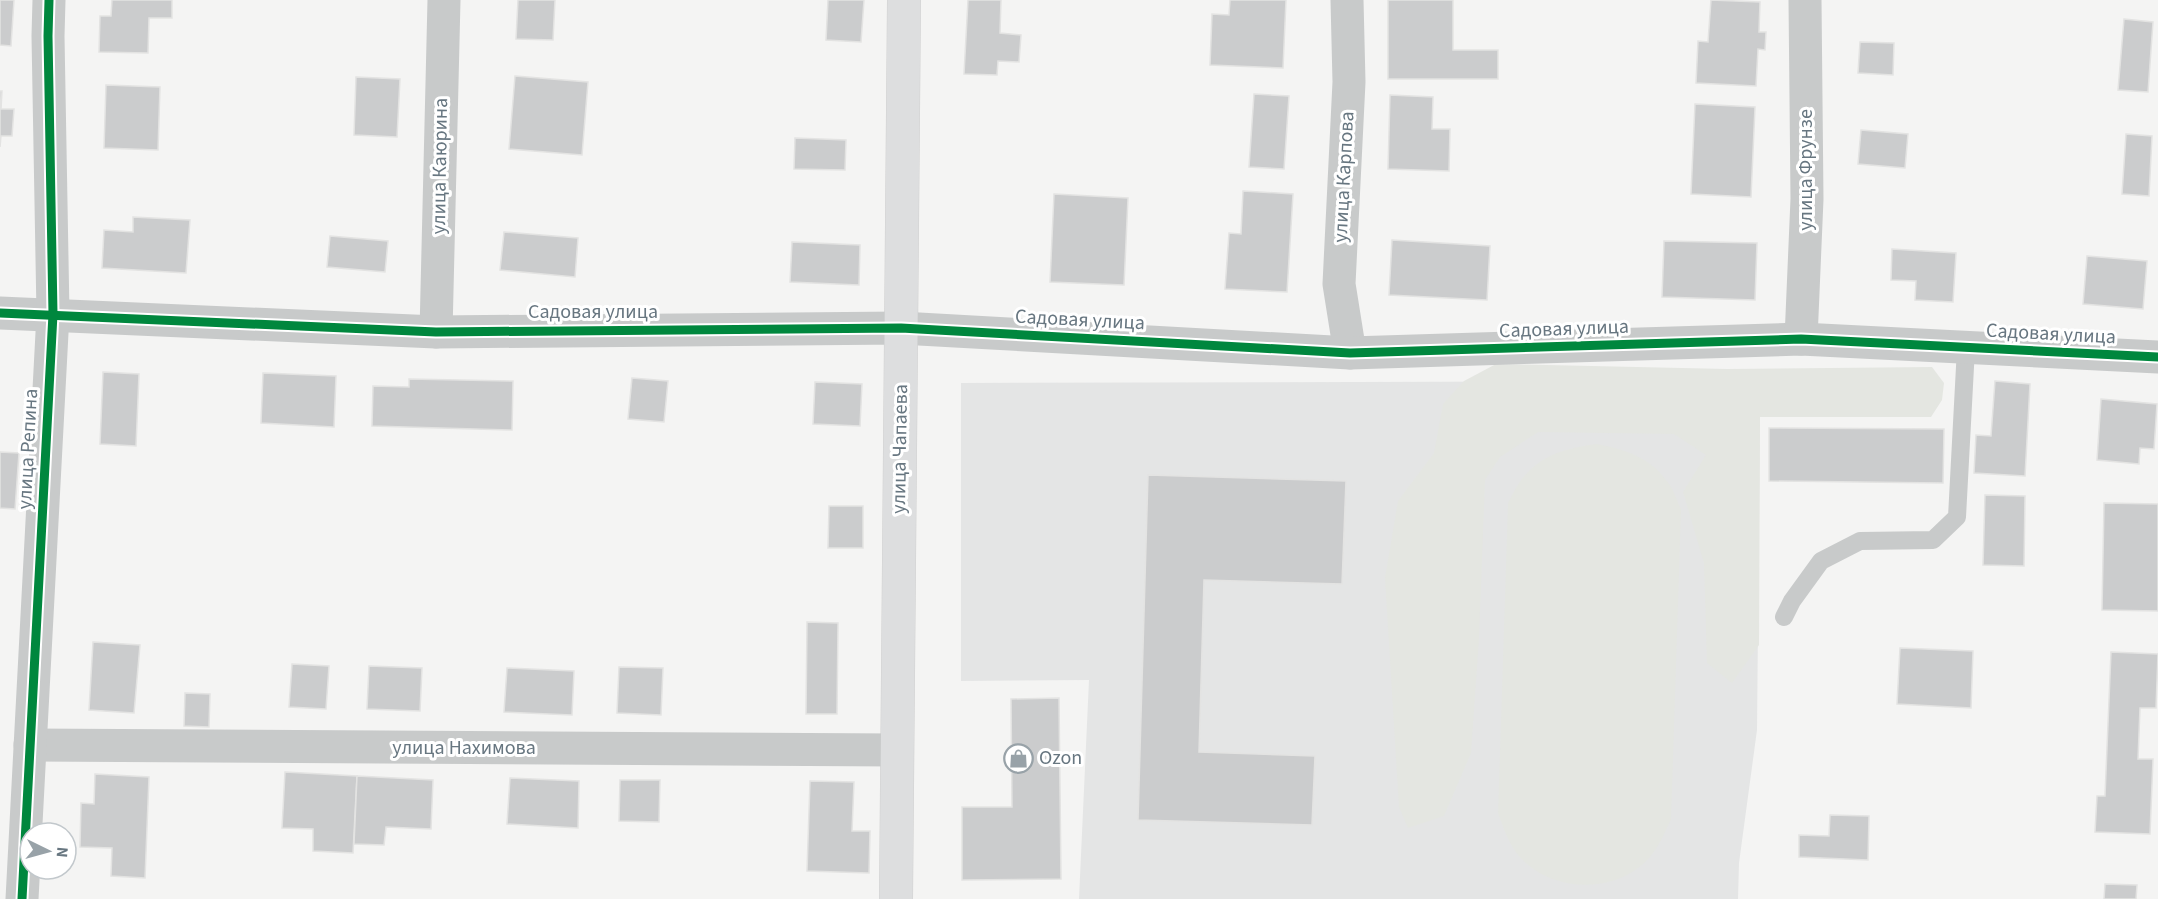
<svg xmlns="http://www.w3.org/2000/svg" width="2158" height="899" font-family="'Source Sans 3',sans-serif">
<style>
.built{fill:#e4e5e5}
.green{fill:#e4e6e1}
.building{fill:#cbcccd;stroke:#e3e3e2;stroke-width:1.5}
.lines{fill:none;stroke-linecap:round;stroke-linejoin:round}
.secondary-casing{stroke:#d1d1d1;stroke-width:34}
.lane{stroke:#c8caca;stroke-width:18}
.street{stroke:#c8caca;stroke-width:33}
.secondary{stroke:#dddedf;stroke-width:33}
.cycleway-casing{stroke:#fff;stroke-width:13}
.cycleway{stroke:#00873e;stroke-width:9}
.labels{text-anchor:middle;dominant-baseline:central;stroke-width:6;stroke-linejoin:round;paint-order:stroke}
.street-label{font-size:20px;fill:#677680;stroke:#fff}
.poi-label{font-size:20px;fill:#677680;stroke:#fff;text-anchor:start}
</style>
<rect width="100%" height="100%" fill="#f4f4f3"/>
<polygon class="built" points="1736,381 1760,417 1757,730 1739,863 1738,899 1079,899 1089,680 961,681 961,383"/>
<g class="green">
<polygon points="1496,364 1727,369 1932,367 1944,383 1942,400 1931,417 1760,417 1759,645 1732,683 1707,663 1704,563 1683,492 1706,455 1674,434 1538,432 1500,457 1485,480 1479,638 1471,753 1444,816 1408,828 1399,807 1385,578 1398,501 1434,453 1443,404 1464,381"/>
<path d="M1597 444C1626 450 1651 457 1669 484 1674 491 1677 501 1681 509L1671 819C1663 837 1655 856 1638 868 1606 892 1557 890 1527 864 1511 851 1505 832 1498 813L1508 503C1512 496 1516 486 1522 479 1542 454 1567 448 1597 444Z"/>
</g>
<g class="building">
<polygon points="0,0 14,0 11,46 0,45"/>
<polygon points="112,0 172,0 172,18 149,18 148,53 99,52 100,16 111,16"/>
<polygon points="518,0 555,0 553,40 516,39"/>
<polygon points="828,0 864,0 861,42 826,40"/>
<polygon points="968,0 1001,0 1000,33 1021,35 1019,62 998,61 997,75 964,74"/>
<polygon points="1230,0 1286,0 1283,68 1210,65 1212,14 1229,15"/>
<polygon points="1388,0 1453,0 1453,50 1498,50 1498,79 1388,79"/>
<polygon points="1711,0 1760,2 1759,32 1766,32 1765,50 1758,49 1756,86 1696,83 1698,41 1708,42"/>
<polygon points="2124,19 2153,22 2148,92 2118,90"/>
<polygon points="1860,42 1894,43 1893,75 1858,73"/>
<polygon points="515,76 588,82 582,155 509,149"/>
<polygon points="356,77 400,79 397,137 354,135"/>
<polygon points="106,85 160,87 158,150 104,148"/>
<polygon points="0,91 2,91 1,109 14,109 12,136 1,136 0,147"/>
<polygon points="1254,94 1289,96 1284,169 1249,167"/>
<polygon points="1390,95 1433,97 1432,129 1450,129 1449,171 1388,169"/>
<polygon points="1695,104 1755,107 1751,197 1691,194"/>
<polygon points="1861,130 1908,134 1905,168 1858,164"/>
<polygon points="2126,134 2152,136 2149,196 2122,194"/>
<polygon points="795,138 846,140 845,170 794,169"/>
<polygon points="1243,191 1293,194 1287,292 1225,289 1229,233 1241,234"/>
<polygon points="1054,194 1128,198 1124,285 1050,282"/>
<polygon points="133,217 190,220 186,273 102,268 104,230 133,232"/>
<polygon points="504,232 578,238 575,277 500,270"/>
<polygon points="330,236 388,241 385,272 327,267"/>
<polygon points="1392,240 1490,246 1487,300 1389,295"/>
<polygon points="1664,241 1757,243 1755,300 1662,297"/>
<polygon points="792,242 860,245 859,285 790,282"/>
<polygon points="1892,249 1956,253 1953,302 1915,300 1916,281 1891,280"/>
<polygon points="2087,256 2147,261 2143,309 2083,304"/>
<polygon points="103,372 139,374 136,446 100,444"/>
<polygon points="263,373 336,376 334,427 261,423"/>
<polygon points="632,378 668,381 664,422 628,419"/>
<polygon points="409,379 513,381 512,430 372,426 373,386 409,387"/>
<polygon points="1995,381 2030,384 2025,476 1974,473 1976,435 1991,436"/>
<polygon points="815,382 862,384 860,426 813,424"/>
<polygon points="2101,399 2157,404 2154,449 2140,448 2139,464 2097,460"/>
<polygon points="1769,428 1944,429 1943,483 1769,481"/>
<polygon points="0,452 19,453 15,509 0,508"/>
<polygon points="1148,475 1346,481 1342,584 1204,580 1199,752 1315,756 1312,825 1138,820"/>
<polygon points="1985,495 2025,496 2024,566 1983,565"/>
<polygon points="2104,503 2158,504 2158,611 2102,610"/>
<polygon points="829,506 863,506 863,548 828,548"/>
<polygon points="807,622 838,623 837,714 806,714"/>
<polygon points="93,642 140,645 134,713 89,710"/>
<polygon points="1900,648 1973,651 1971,708 1897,704"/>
<polygon points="2111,652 2158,654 2156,708 2140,708 2138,759 2153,759 2150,834 2095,832 2097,796 2105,796"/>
<polygon points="292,664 329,666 326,709 289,707"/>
<polygon points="369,666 422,668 420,711 367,709"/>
<polygon points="619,667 663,668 661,715 617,713"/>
<polygon points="507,668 574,671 572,715 504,712"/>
<polygon points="185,693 210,694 209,727 184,726"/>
<polygon points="1059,698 1061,879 962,880 962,807 1012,807 1011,699"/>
<polygon points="285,772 357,776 353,853 313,851 313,829 282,828"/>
<polygon points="95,774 149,777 145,878 111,876 112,848 80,847 81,803 94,804"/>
<polygon points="357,776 433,780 431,829 386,827 384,845 354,844"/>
<polygon points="510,778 579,781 578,828 507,824"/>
<polygon points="620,780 660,780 659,822 619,821"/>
<polygon points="810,781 854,782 852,831 870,831 869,873 807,871"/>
<polygon points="1830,815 1869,816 1868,860 1799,857 1799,835 1829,836"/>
<polygon points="2105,884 2137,885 2136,899 2104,899"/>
</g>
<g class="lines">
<defs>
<polyline id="secondary" points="896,899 904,0"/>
</defs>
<use href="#secondary" class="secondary-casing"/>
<polyline class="lane" points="1784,617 1792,601 1821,561 1860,541 1933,540 1957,517 1966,348"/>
<g class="street">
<polyline points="1347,0 1349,82 1339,284 1350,353"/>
<polyline points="0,313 436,332 901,328 1350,353 1801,339 2158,357"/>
<polyline points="436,332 444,0"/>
<polyline points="1801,339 1807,199 1805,0"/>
<polyline points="30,745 897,750"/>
<polyline points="22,899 53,314 48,36 49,0"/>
</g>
<use href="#secondary" class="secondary"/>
<defs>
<g id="cycleway">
<polyline points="0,313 436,332 901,328 1350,353 1801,339 2158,357"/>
<polyline points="22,899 53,314 48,36 49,0"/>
</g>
</defs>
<use href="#cycleway" class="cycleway-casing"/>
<use href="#cycleway" class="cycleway"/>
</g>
<defs>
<symbol id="shop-ring" viewBox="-11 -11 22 22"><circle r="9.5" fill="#fff" stroke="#98a2a8" stroke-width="1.5"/><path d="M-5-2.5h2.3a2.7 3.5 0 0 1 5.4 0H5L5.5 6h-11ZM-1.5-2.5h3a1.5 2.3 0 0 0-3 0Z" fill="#98a2a8"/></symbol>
</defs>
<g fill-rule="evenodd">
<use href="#shop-ring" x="1002" y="742" width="33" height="33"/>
</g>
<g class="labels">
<g class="street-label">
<text transform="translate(440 166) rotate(-89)">улица Каюрина</text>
<text transform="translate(1806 170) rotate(-90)">улица Фрунзе</text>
<text transform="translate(1344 177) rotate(-87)">улица Карпова</text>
<text x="593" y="312">Садовая улица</text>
<text transform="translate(1080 320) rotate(3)">Садовая улица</text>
<text transform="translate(1564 329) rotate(-2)">Садовая улица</text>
<text transform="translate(2051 334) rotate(3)">Садовая улица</text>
<text transform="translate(28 449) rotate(-87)">улица Репина</text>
<text transform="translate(900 449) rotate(-89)">улица Чапаева</text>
<text x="464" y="748">улица Нахимова</text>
</g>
<g class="poi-label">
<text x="1039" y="758">Ozon</text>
</g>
</g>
<g transform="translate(48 851) rotate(95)"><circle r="28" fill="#ffffff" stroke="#c2c8cc" stroke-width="1.5"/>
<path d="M0-4.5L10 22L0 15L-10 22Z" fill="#98a2a8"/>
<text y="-9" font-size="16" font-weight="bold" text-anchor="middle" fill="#677680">N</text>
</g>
</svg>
